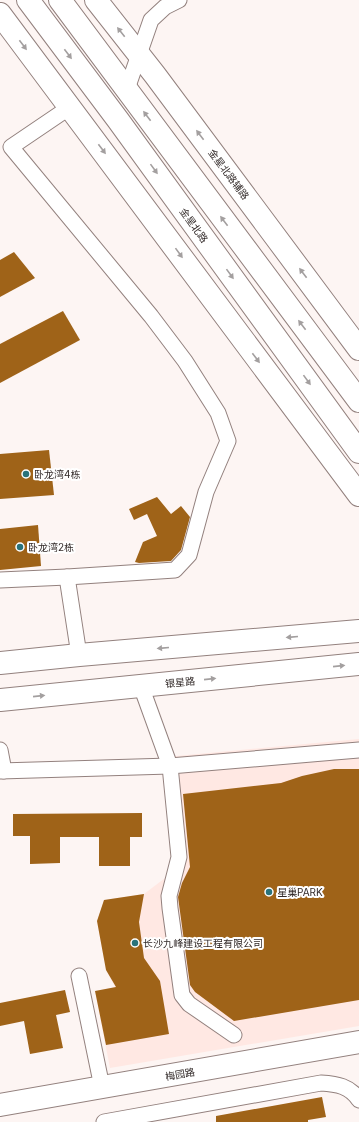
<svg xmlns="http://www.w3.org/2000/svg" width="359" height="1122" font-family="Inter,'Noto Sans SC',sans-serif">
<style>
.built{fill:#ffe8e3}
.building{fill:#9f6318}
.lines{fill:none;stroke-linecap:round;stroke-linejoin:round}
.street-casing{stroke:#93817e;stroke-width:17}
.secondary-casing{stroke:#93817e;stroke-width:24}
.primary-casing{stroke:#93817e;stroke-width:24}
.street{stroke:#fff;stroke-width:15}
.secondary{stroke:#fff;stroke-width:22}
.primary{stroke:#fff;stroke-width:22}
.oneway{fill:#a39f9f}
.poi-dot{fill:#29737a;stroke:#fff;stroke-width:1.5}
.labels{text-anchor:middle;dominant-baseline:central;stroke-width:4;stroke-linejoin:round;paint-order:stroke}
.street-label{font-size:10px;fill:#322a29;stroke:#fff}
.poi-label{font-size:10px;fill:#322a29;stroke:#fff;text-anchor:start}
</style>
<rect width="100%" height="100%" fill="#fdf5f3"/>
<polygon class="built" points="359,739 359,1026 110,1068 95,991 115,987 106,970 97,921 104,900 144,894 177,869 166,757"/>
<g class="building">
<polygon points="14,252 35,278 0,297 0,260"/>
<polygon points="63,311 80,340 0,383 0,344"/>
<polygon points="49,450 54,495 0,499 0,454"/>
<polygon points="157,497 171,514 181,506 190,517 181,550 171,561 139,563 135,562 143,542 157,536 147,514 134,520 129,509"/>
<polygon points="38,525 41,566 0,570 0,529"/>
<polygon points="334,769 359,769 359,1000 234,1021 195,992 190,985 178,897 182,883 190,867 183,794 281,783 302,776"/>
<polygon points="142,813 142,837 130,837 130,866 99,866 99,837 60,837 60,863 30,864 30,836 13,836 13,814"/>
<polygon points="144,894 139,922 144,958 160,981 169,1034 106,1045 95,991 116,987 106,970 97,921 104,900"/>
<polygon points="65,990 70,1012 56,1015 63,1048 30,1054 24,1021 0,1026 0,1003"/>
<polygon points="322,1097 326,1117 308,1120 308,1122 216,1122 216,1116"/>
</g>
<g class="lines">
<defs>
<g id="street">
<polyline points="127,89 151,20 165,7 179,0"/>
<polyline points="70,107 11,147 151,316 185,361 218,413 228,441 206,492 189,555 175,570 67,577 79,655"/>
<polyline points="0,580 67,577"/>
<polyline points="141,686 170,766 179,857 169,896 170,908 182,995 189,1004 234,1035"/>
<polyline points="0,750 4,771"/>
<polyline points="0,771 170,766 359,750"/>
<polyline points="79,976 102,1087"/>
<path d="M104 1122 321 1083C337 1084 350 1086 359 1100"/>
</g>
<g id="secondary">
<polyline points="96,0 155,75 359,349"/>
<polyline points="0,14 359,495"/>
<polyline points="0,1105 359,1042"/>
</g>
<g id="primary">
<polyline points="28,0 118,120 359,452"/>
<polyline points="60,0 359,401"/>
<polyline points="0,663 79,655 359,631"/>
<polyline points="0,700 359,664"/>
</g>
</defs>
<use href="#street" class="street-casing"/>
<use href="#secondary" class="secondary-casing"/>
<use href="#primary" class="primary-casing"/>
<use href="#street" class="street"/>
<use href="#secondary" class="secondary"/>
<use href="#primary" class="primary"/>
</g>
<defs><path id="oneway-solid" d="M-6-.8H1V-3.2L6.5 0L1 3.2V.8H-6Z"/></defs>
<g class="oneway">
<use href="#oneway-solid" transform="translate(121 32) rotate(-128)"/>
<use href="#oneway-solid" transform="translate(23 45) rotate(53)"/>
<use href="#oneway-solid" transform="translate(68 54) rotate(53)"/>
<use href="#oneway-solid" transform="translate(147 116) rotate(-127)"/>
<use href="#oneway-solid" transform="translate(200 135) rotate(-127)"/>
<use href="#oneway-solid" transform="translate(102 149) rotate(53)"/>
<use href="#oneway-solid" transform="translate(154 169) rotate(54)"/>
<use href="#oneway-solid" transform="translate(224 221) rotate(-127)"/>
<use href="#oneway-solid" transform="translate(179 253) rotate(54)"/>
<use href="#oneway-solid" transform="translate(303 273) rotate(-127)"/>
<use href="#oneway-solid" transform="translate(230 274) rotate(54)"/>
<use href="#oneway-solid" transform="translate(302 325) rotate(-127)"/>
<use href="#oneway-solid" transform="translate(256 358) rotate(53)"/>
<use href="#oneway-solid" transform="translate(307 380) rotate(54)"/>
<use href="#oneway-solid" transform="translate(292 637) rotate(175)"/>
<use href="#oneway-solid" transform="translate(163 648) rotate(175)"/>
<use href="#oneway-solid" transform="translate(339 666) rotate(-6)"/>
<use href="#oneway-solid" transform="translate(210 679) rotate(-6)"/>
<use href="#oneway-solid" transform="translate(39 696) rotate(-6)"/>
</g>
<g class="poi-dot">
<circle cx="26" cy="474" r="4"/>
<circle cx="20" cy="547" r="4"/>
<circle cx="269" cy="892" r="4"/>
<circle cx="135" cy="943" r="4"/>
</g>
<g class="labels">
<g class="street-label">
<text transform="translate(229 174) rotate(53)">金星北路辅路</text>
<text transform="translate(194 225) rotate(54)">金星北路</text>
<text transform="translate(180 682) rotate(-6)">银星路</text>
<text transform="translate(180 1074) rotate(-10)">梅园路</text>
</g>
<g class="poi-label">
<text x="34" y="474">卧龙湾4栋</text>
<text x="28" y="547">卧龙湾2栋</text>
<text x="277" y="892">星巢PARK</text>
<text x="143" y="943">长沙九峰建设工程有限公司</text>
</g>
</g>
</svg>
